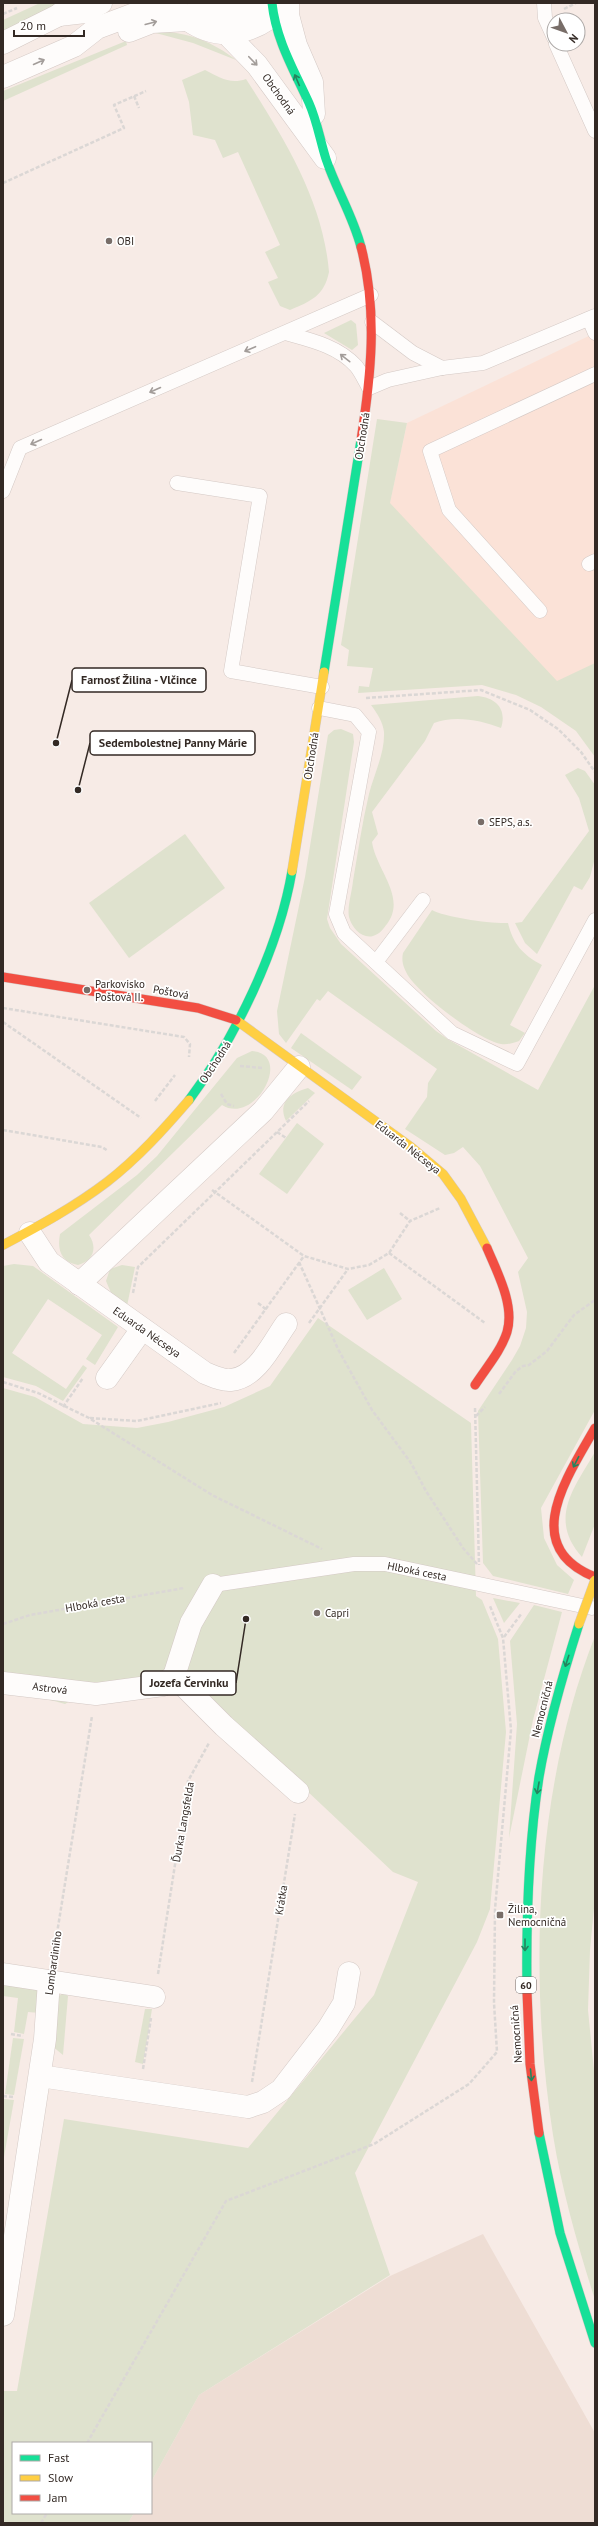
<svg xmlns="http://www.w3.org/2000/svg" width="598" height="2526" font-family="'PT Sans',sans-serif">
<style>
.commercial{fill:#eeddd4}
.built{fill:#fbe2d7}
.green{fill:#dfe2ce}
.lines{fill:none;stroke-linecap:round;stroke-linejoin:round}
.lane-casing{stroke:#d4c9c5;stroke-width:15}
.street-casing{stroke:#d4c9c5;stroke-width:23}
.fast-casing{stroke:#d4c9c5;stroke-width:10}
.slow-casing{stroke:#d4c9c5;stroke-width:10}
.jam-casing{stroke:#d4c9c5;stroke-width:10}
.path{stroke:#dbd7d5;stroke-width:2.5;stroke-dasharray:4 2;stroke-linecap:butt}
.lane{stroke:#fefcfb;stroke-width:14}
.street{stroke:#fefcfb;stroke-width:22}
.fast{stroke:#16e098;stroke-width:9}
.slow{stroke:#ffcf43;stroke-width:9}
.jam{stroke:#f24e42;stroke-width:9}
.slow-bridge-casing{stroke:#d4c9c5;stroke-width:10;stroke-linecap:butt}
.slow-bridge{stroke:#ffcf43;stroke-width:9}
.oneway{stroke:#a39d9a}
.oneway2{stroke:#24845e}
.poi-dot{fill:#786d68;stroke:#fff;stroke-width:1.5}
.labels{text-anchor:middle;dominant-baseline:central;stroke-width:3.5;stroke-linejoin:round;paint-order:stroke}
.shield{fill:#fff;stroke:#706966;stroke-width:1}
.shield-label{font-size:10px;font-weight:bold;fill:#332924}
.street-label{font-size:11px;fill:#332924;stroke:#fff}
.poi-label{font-size:11px;fill:#332924;stroke:#fff;text-anchor:start}
.leader{fill:none;stroke:#332924;stroke-width:1.5}
.callout-dot{fill:#332924;stroke:#fff;stroke-width:1.5}
.callout{fill:#fff;stroke:#332924;stroke-width:1.5}
.callout-label{font-size:12px;text-anchor:middle;font-weight:bold;fill:#332924}
</style>
<rect width="100%" height="100%" fill="#f7ebe6"/>
<polygon class="commercial" points="483,2234 595,2433 595,2523 128,2523 134,2513 151,2513 151,2482 199,2395 390,2276"/>
<polygon class="built" points="595,333 595,723 386,521 407,423"/>
<g class="green">
<polygon points="40,3 58,3 3,32 3,20"/>
<path d="M152 32C183 30 212 41 236 60L193 43Z"/>
<polygon points="126,41 127,45 3,101 3,91"/>
<path d="M205 70C219 77 230 85 246 79 284 138 323 200 329 272 324 296 311 301 290 310L280 306 268 282 278 278 265 252 280 245 238 152 223 158 215 140 193 135 189 102 182 80Z"/>
<polygon points="351,320 356,324 358,345 352,350 324,333"/>
<polygon points="377,419 407,423 390,503 557,681 595,663 595,757 576,731 541,707 516,695 482,685 358,693 359,686 369,687 373,668 347,666 349,650 341,645"/>
<path d="M478 696C497 698 507 710 501 728 481 720 454 715 434 723L425 741 372 812 378 834 372 842C376 870 407 897 387 924 383 929 380 934 373 936 362 939 352 928 349 917 347 907 352 892 353 881 358 852 362 823 369 794 374 774 385 753 384 732 383 722 377 713 371 705Z"/>
<polygon points="341,729 353,734 354,742 327,919 330,928 341,944 436,1031 449,1040 538,1090 595,985 595,1410 541,1508 544,1538 557,1565 574,1580 568,1594 493,1576 483,1563 478,1411 512,1360 520,1346 526,1328 527,1312 518,1272 528,1258 480,1166 463,1147 454,1153 445,1155 405,1129 427,1097 428,1083 437,1069 328,991 320,1001 317,999 286,1043 279,1034 277,1011 305,877 328,735 334,730"/>
<polygon points="578,768 585,771 595,785 595,858 590,877 582,890 574,886 537,954 525,943 515,923 522,922 589,831 579,798 565,775"/>
<polygon points="185,834 225,888 129,958 89,903"/>
<path d="M432 910C444 917 492 924 508 923 513 944 523 955 542 965L510 1025 525 1033 519 1041C513 1043 507 1045 501 1044 477 1039 422 996 409 977 404 969 401 962 403 953Z"/>
<polygon points="301,1033 362,1077 352,1090 291,1048"/>
<path d="M252 1051C294 1054 255 1126 222 1105L89 1235C98 1248 93 1261 78 1265 61 1262 57 1250 60 1234L137 1175 157 1156 237 1058Z"/>
<path d="M308 1088 315 1093 286 1121C277 1102 291 1093 308 1088Z"/>
<polygon points="297,1123 324,1144 287,1194 259,1174"/>
<polygon points="14,1264 33,1266 118,1327 95,1365 86,1359 102,1335 48,1299 12,1353 66,1389 83,1365 87,1368 63,1401 36,1386 3,1377 3,1266"/>
<polygon points="122,1265 135,1267 127,1306 112,1295 106,1281 110,1269"/>
<polygon points="384,1268 402,1299 367,1320 348,1290"/>
<polygon points="318,1318 471,1423 476,1596 482,1600 498,1639 506,1732 490,1909 477,1942 355,2173 390,2275 199,2395 151,2482 151,2443 13,2443 13,2513 134,2513 128,2523 3,2523 3,2391 17,2391 64,2119 248,2148 374,1995 418,1882 393,1872 183,1674 97,1685 65,1704 3,1687 3,1388 35,1397 83,1424 137,1428 168,1422 224,1407 270,1386"/>
<path d="M595 1452V1524L582 1557C548 1519 574 1488 595 1452Z"/>
<polygon points="493,1598 520,1603 504,1623"/>
<polygon points="534,1605 562,1612 533,1720 509,1838 517,1724 510,1641"/>
<path d="M595 1636V1898L590 1950 588 2010 595 2081V2300C578 2246 562 2191 553 2135 528 1974 535 1788 595 1636Z"/>
<polygon points="3,1981 33,1988 39,1992 40,2013 28,2012 24,2034 14,2032 18,1998 3,1996"/>
<polygon points="63,1993 68,1996 63,2055 52,2046 58,1997"/>
<polygon points="145,2009 152,2009 143,2064 135,2062"/>
<polygon points="13,2038 24,2039 14,2095 5,2094"/>
<polygon points="4,2099 14,2100 4,2157 3,2157"/>
</g>
<g class="lines">
<defs>
<g id="lane">
<polyline points="544,3 545,18 554,38"/>
<polyline points="556,44 595,131"/>
<polyline points="589,319 595,333"/>
<polyline points="372,322 413,353 442,368"/>
<path d="M285 333C310 340 338 346 356 366 361 372 365 381 369 388L388 380 442 368 483 363 595 316"/>
<polyline points="177,483 260,496 231,671 322,687"/>
<polyline points="3,491 20,448 371,295"/>
<polyline points="589,564 595,561"/>
<polyline points="540,611 449,510 430,451 595,374"/>
<polyline points="319,708 355,715 369,732 336,914 344,933 452,1033 517,1064 595,920"/>
<polyline points="376,962 423,900"/>
<polyline points="213,1585 354,1564 385,1564 592,1608"/>
</g>
<g id="street">
<path d="M170 3C176 8 181 15 188 20 223 45 260 31 287 3"/>
<path d="M198 3C221 14 238 20 261 3"/>
<polyline points="288,3 288,15 296,45 312,82 314,114"/>
<polyline points="59,15 85,12 101,3"/>
<polyline points="129,31 152,22 188,20"/>
<polyline points="226,33 257,65 325,158"/>
<polyline points="3,43 59,15 73,3"/>
<polyline points="3,77 74,46 97,28 164,3"/>
<path d="M30 1233 49 1262 205 1373C213 1376 223 1381 231 1380 257 1378 273 1342 286 1324"/>
<polyline points="79,1284 263,1111 299,1067"/>
<polyline points="107,1378 142,1329"/>
<polyline points="174,1676 224,1726 298,1792"/>
<polyline points="174,1676 191,1623 213,1585"/>
<polyline points="3,1683 96,1694 163,1685 174,1676"/>
<polyline points="3,1974 154,1997"/>
<polyline points="40,2076 248,2107 263,2102 281,2090 328,2029 344,2003 349,1973"/>
<polyline points="3,2315 45,2039 49,1981"/>
</g>
<g id="fast">
<path d="M272 3C276 40 294 70 309 103 317 121 320 140 326 159 336 189 353 216 361 247"/>
<polyline points="324,672 361,440"/>
<path d="M189 1100C236 1037 279 948 292 871"/>
<path d="M527 1992C526 1920 528 1848 539 1777 548 1725 563 1674 579 1624"/>
<polyline points="539,2133 560,2233 595,2343"/>
</g>
<g id="slow">
<polyline points="292,871 324,672"/>
<polyline points="236,1020 411,1147 443,1174 461,1199 487,1248"/>
<path d="M3 1245C39 1226 74 1207 107 1182 138 1158 164 1129 189 1100"/>
</g>
<g id="jam">
<path d="M361 440C371 376 378 311 361 247"/>
<polyline points="3,977 198,1008 236,1020"/>
<path d="M475 1385C486 1368 501 1351 507 1332 515 1305 497 1272 487 1248"/>
<path d="M595 1428C568 1476 518 1546 595 1577"/>
<polyline points="527,1992 530,2064 539,2133"/>
</g>
</defs>
<use href="#lane" class="lane-casing"/>
<use href="#street" class="street-casing"/>
<use href="#fast" class="fast-casing"/>
<use href="#slow" class="slow-casing"/>
<use href="#jam" class="jam-casing"/>
<g class="path">
<polyline points="564,9 576,3"/>
<polyline points="3,14 17,8"/>
<polyline points="134,96 139,108"/>
<polyline points="3,183 124,128 114,105 146,91"/>
<polyline points="366,698 481,690 530,710 558,729 581,752 595,772"/>
<polyline points="3,1008 184,1037 190,1044 189,1057"/>
<polyline points="3,1022 141,1118"/>
<polyline points="240,1066 263,1068"/>
<polyline points="221,1094 227,1104 234,1106"/>
<polyline points="155,1101 175,1075"/>
<polyline points="3,1130 102,1147 108,1151"/>
<polyline points="277,1132 286,1138"/>
<polyline points="212,1190 304,1256 348,1269 369,1265 389,1253 410,1221 440,1208"/>
<polyline points="400,1213 410,1221"/>
<polyline points="389,1253 485,1323"/>
<polyline points="299,1262 338,1349 372,1410 411,1463 426,1491 463,1548 477,1564"/>
<polyline points="133,1293 138,1267 309,1101"/>
<polyline points="258,1303 267,1310"/>
<polyline points="309,1323 348,1269"/>
<polyline points="234,1353 304,1256"/>
<polyline points="3,1382 38,1393 89,1418 212,1495 322,1549"/>
<polyline points="499,1394 516,1371 523,1366 529,1365 547,1351 574,1315 595,1300"/>
<polyline points="63,1407 83,1378"/>
<polyline points="475,1408 479,1565"/>
<polyline points="476,1416 485,1407"/>
<polyline points="90,1418 137,1421 221,1403"/>
<polyline points="3,1624 30,1615 184,1588"/>
<polyline points="504,1637 522,1613"/>
<polyline points="53,1958 92,1716"/>
<polyline points="158,1974 188,1781 209,1743"/>
<polyline points="11,2034 23,2036"/>
<polyline points="143,2069 151,2018"/>
<polyline points="252,2082 295,1814"/>
<polyline points="3,2096 13,2097"/>
<polyline points="87,2443 226,2201 374,2144 469,2084 497,2052 494,2003 495,1909 511,1730 503,1638 490,1606"/>
<polyline points="41,2523 47,2513"/>
</g>
<use href="#lane" class="lane"/>
<use href="#street" class="street"/>
<use href="#fast" class="fast"/>
<use href="#slow" class="slow"/>
<use href="#jam" class="jam"/>
<defs>
<polyline id="slow-bridge" points="579,1624 595,1580"/>
</defs>
<use href="#slow-bridge" class="slow-bridge-casing"/>
<use href="#slow-bridge" class="slow-bridge"/>
</g>
<defs><path id="oneway-shaft" d="M-6 0H5M1.5-3L5.5 0L1.5 3" fill="none" stroke-width="1.6" stroke-linecap="round" stroke-linejoin="round"/></defs>
<g class="oneway">
<use href="#oneway-shaft" transform="translate(151 23) rotate(-15)"/>
<use href="#oneway-shaft" transform="translate(253 61) rotate(46)"/>
<use href="#oneway-shaft" transform="translate(39 62) rotate(-24)"/>
<use href="#oneway-shaft" transform="translate(250 349) rotate(157)"/>
<use href="#oneway-shaft" transform="translate(345 358) rotate(-142)"/>
<use href="#oneway-shaft" transform="translate(155 390) rotate(156)"/>
<use href="#oneway-shaft" transform="translate(36 442) rotate(156)"/>
</g>
<g class="oneway2">
<use href="#oneway-shaft" transform="translate(297 80) rotate(-113)"/>
<use href="#oneway-shaft" transform="translate(576 1462) rotate(117)"/>
<use href="#oneway-shaft" transform="translate(567 1661) rotate(108)"/>
<use href="#oneway-shaft" transform="translate(538 1788) rotate(100)"/>
<use href="#oneway-shaft" transform="translate(525 1945) rotate(90)"/>
<use href="#oneway-shaft" transform="translate(531 2075) rotate(85)"/>
</g>
<g class="poi-dot">
<circle cx="109" cy="241" r="4"/>
<circle cx="481" cy="822" r="4"/>
<circle cx="87" cy="990" r="4"/>
<circle cx="317" cy="1613" r="4"/>
<rect x="496" y="1911" width="8" height="8" rx="2"/>
</g>
<g class="labels">
<rect class="shield" x="516" y="1977" width="20" height="16" rx="3"/>
<g class="shield-label">
<text x="526" y="1985">60</text>
</g>
<g class="street-label">
<text transform="translate(279 94) rotate(54)">Obchodná</text>
<text transform="translate(362 436) rotate(-81)">Obchodná</text>
<text transform="translate(311 756) rotate(-81)">Obchodná</text>
<text transform="translate(171 992) rotate(10)">Poštová</text>
<text transform="translate(215 1062) rotate(-57)">Obchodná</text>
<text transform="translate(408 1147) rotate(38)">Eduarda Nécseya</text>
<text transform="translate(147 1332) rotate(35)">Eduarda Nécseya</text>
<text transform="translate(417 1571) rotate(11)">Hlboká cesta</text>
<text transform="translate(95 1603) rotate(-10)">Hlboká cesta</text>
<text transform="translate(50 1688) rotate(7)">Astrová</text>
<text transform="translate(542 1709) rotate(-76)">Nemocničná</text>
<text transform="translate(183 1822) rotate(-80)">Ďurka Langsfelda</text>
<text transform="translate(281 1900) rotate(-81)">Krátka</text>
<text transform="translate(53 1963) rotate(-82)">Lombardiniho</text>
<text transform="translate(516 2034) rotate(-94)">Nemocničná</text>
</g>
<g class="poi-label">
<text x="117" y="241">OBI</text>
<text x="489" y="822">SEPS, a.s.</text>
<text x="95" y="984">Parkovisko<tspan x="95" dy="13">Poštová II.</tspan></text>
<text x="325" y="1613">Capri</text>
<text x="508" y="1909">Žilina,<tspan x="508" dy="13">Nemocničná</tspan></text>
</g>
</g>
<path class="leader" d="M56 743L72 680M78 790L90 743M246 1619L236 1683"/>
<g class="callout-dot">
<circle cx="56" cy="743" r="4"/>
<circle cx="78" cy="790" r="4"/>
<circle cx="246" cy="1619" r="4"/>
</g>
<g class="callout">
<rect x="72" y="668" width="134" height="24" rx="4"/>
<rect x="90" y="731" width="165" height="24" rx="4"/>
<rect x="141" y="1671" width="95" height="24" rx="4"/>
</g>
<g class="callout-label">
<text x="139" y="684">Farnosť Žilina - Vlčince</text>
<text x="173" y="747">Sedembolestnej Panny Márie</text>
<text x="189" y="1687">Jozefa Červinku</text>
</g>
<rect width="598" height="2526" fill="none" stroke="#332924" stroke-width="8"/>
<rect x="12" y="2442" width="140" height="72" fill="#ffffff" stroke="#ada9a7"/>
<rect x="20" y="2455" width="20" height="6" fill="#16e098" stroke="#ada9a7"/>
<text x="48" y="2462" font-size="12" fill="#332924">Fast</text>
<rect x="20" y="2475" width="20" height="6" fill="#ffcf43" stroke="#ada9a7"/>
<text x="48" y="2482" font-size="12" fill="#332924">Slow</text>
<rect x="20" y="2495" width="20" height="6" fill="#f24e42" stroke="#ada9a7"/>
<text x="48" y="2502" font-size="12" fill="#332924">Jam</text>
<g transform="translate(566 32) rotate(131)"><circle r="19" fill="#ffffff" stroke="#ada9a7"/>
<path d="M0-3L7 15L0 10L-7 15Z" fill="#786d68"/>
<text y="-6" font-size="11" font-weight="bold" text-anchor="middle" fill="#332924">N</text>
</g>
<path d="M14 30v6h70v-6" fill="none" stroke="#332924" stroke-width="2"/>
<text x="20" y="30" font-size="12" fill="#332924" stroke="#ffffff" stroke-width="3" paint-order="stroke">20 m</text>
</svg>
